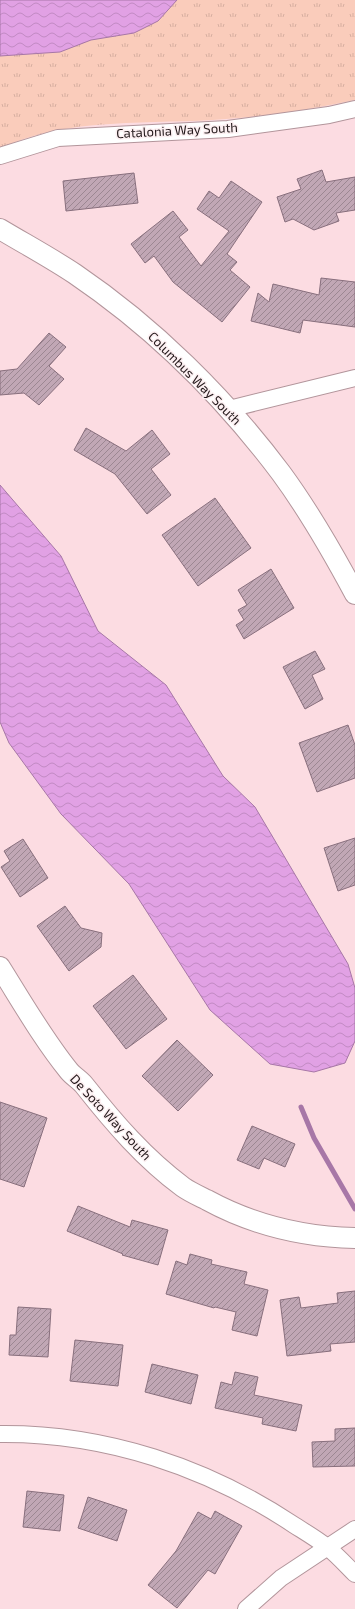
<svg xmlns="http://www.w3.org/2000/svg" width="355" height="1609" font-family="'Exo 2',sans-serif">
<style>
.grass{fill:url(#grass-tufts)}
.water{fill:url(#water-waves);stroke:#a777a7}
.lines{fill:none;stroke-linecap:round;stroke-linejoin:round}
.stream{stroke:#a777a7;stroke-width:5}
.building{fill:url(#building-hatch);stroke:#886f7d}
.minor-casing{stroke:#b2959b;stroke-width:18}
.tertiary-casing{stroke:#b2959b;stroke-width:22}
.minor{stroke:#fff;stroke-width:16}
.tertiary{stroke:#fff;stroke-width:20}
.labels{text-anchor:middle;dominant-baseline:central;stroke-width:3;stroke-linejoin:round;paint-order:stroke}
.street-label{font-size:13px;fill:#201618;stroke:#fceff1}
</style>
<defs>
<pattern id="grass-tufts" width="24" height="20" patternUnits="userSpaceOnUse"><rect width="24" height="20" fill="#faccbb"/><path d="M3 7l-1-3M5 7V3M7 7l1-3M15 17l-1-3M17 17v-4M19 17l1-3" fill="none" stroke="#d6aea0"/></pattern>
<pattern id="water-waves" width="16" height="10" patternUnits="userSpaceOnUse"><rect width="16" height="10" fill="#e1a1e4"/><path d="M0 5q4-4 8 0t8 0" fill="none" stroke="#c18ac3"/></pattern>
<pattern id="building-hatch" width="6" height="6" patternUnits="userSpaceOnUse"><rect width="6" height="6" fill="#c1a7b5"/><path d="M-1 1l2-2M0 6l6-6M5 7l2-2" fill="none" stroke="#9c8792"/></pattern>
</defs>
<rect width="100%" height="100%" fill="#fcdce2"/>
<path class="grass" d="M0 0H355V100C313 109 269 116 226 119 156 125 64 116 0 149Z"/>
<g class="water">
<polygon points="0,0 177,0 158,21 134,33 91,40 60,52 0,56"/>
<polygon points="0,485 61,556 98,631 166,685 223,776 255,807 348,964 355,988 355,1041 345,1063 314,1072 270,1064 210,1010 129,884 61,814 9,743 0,722"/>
</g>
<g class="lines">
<polyline class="stream" points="301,1107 314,1138 355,1209"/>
</g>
<g class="building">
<polygon points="322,170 326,182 355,177 355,210 336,213 339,221 314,230 293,219 285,222 277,197 301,189 297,179"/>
<polygon points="134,173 138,203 66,211 63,181"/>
<polygon points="231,181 262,202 227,254 237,262 230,270 250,287 222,322 173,282 154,256 145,263 131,244 173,211 188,230 179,237 201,266 229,231 197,209 209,191 219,198"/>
<polygon points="321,278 355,282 355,327 303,320 300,333 251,321 258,293 269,302 273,284 319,295"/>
<polygon points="49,333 66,347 49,366 64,379 39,405 24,393 0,395 0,371 17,369"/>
<polygon points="86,428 126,451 152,430 170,454 151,469 171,495 147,514 115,474 74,450"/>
<polygon points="215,498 251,548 198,586 162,535"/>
<polygon points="271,569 294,608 244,639 236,625 244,620 238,610 247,605 238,590"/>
<polygon points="315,651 325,669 312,675 323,699 305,709 283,667"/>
<polygon points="348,725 355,745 355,778 317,792 299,743"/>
<polygon points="355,838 355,885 338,891 324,848"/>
<polygon points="23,839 48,878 20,897 1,867 10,861 4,851"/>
<polygon points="65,906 81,928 102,933 101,947 69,971 37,926"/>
<polygon points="133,975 167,1019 126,1049 93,1006"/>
<polygon points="177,1040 213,1075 178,1111 142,1076"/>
<polygon points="0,1102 47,1118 24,1187 0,1179"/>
<polygon points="252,1126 295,1144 285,1167 264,1158 259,1169 237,1160"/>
<polygon points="78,1206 130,1227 132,1220 168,1230 158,1265 122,1255 123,1254 67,1231"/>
<polygon points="190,1254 212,1260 211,1264 247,1272 244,1284 268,1290 257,1336 232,1330 236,1312 215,1307 214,1308 166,1294 176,1261 187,1265"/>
<polygon points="355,1291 355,1342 330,1344 331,1351 287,1356 280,1300 299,1297 301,1308 338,1303 337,1293"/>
<polygon points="18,1307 51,1309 48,1357 9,1355 10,1335 16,1335"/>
<polygon points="75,1340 123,1345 118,1386 70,1381"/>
<polygon points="152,1364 198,1375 191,1404 145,1392"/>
<polygon points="235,1372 258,1377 254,1395 302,1405 296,1431 262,1424 263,1418 215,1408 221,1382 232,1385"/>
<polygon points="355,1428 355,1466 313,1467 312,1442 335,1441 335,1429"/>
<polygon points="27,1491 64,1495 60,1531 23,1527"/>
<polygon points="88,1497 127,1510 117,1541 78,1528"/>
<polygon points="215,1511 242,1526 215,1574 208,1570 177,1608 148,1585 176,1551 198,1512 211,1519"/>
</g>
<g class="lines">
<defs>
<g id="minor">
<polyline points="0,156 58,138 228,129 329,115 355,109"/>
<polyline points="229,409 355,378"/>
<path d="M0 1434C105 1433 207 1467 294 1525 305 1532 317 1539 327 1547 337 1555 346 1565 355 1574"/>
<polyline points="246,1609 281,1578 355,1529"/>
</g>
<g id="tertiary">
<path d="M0 229C25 244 51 258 75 274 153 327 224 397 281 473 309 511 333 553 355 594"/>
<path d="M0 967C22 1002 43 1039 69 1071 73 1076 80 1080 84 1085 114 1123 144 1158 183 1187 190 1192 199 1196 207 1200 253 1225 302 1237 355 1238"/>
</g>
</defs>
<use href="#minor" class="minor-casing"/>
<use href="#tertiary" class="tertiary-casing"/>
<use href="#minor" class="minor"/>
<use href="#tertiary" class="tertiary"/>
</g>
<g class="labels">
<g class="street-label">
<text transform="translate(177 130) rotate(-3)">Catalonia Way South</text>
<text transform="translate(195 378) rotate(45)">Columbus Way South</text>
<text transform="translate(111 1117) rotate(47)">De Soto Way South</text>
</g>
</g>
</svg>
